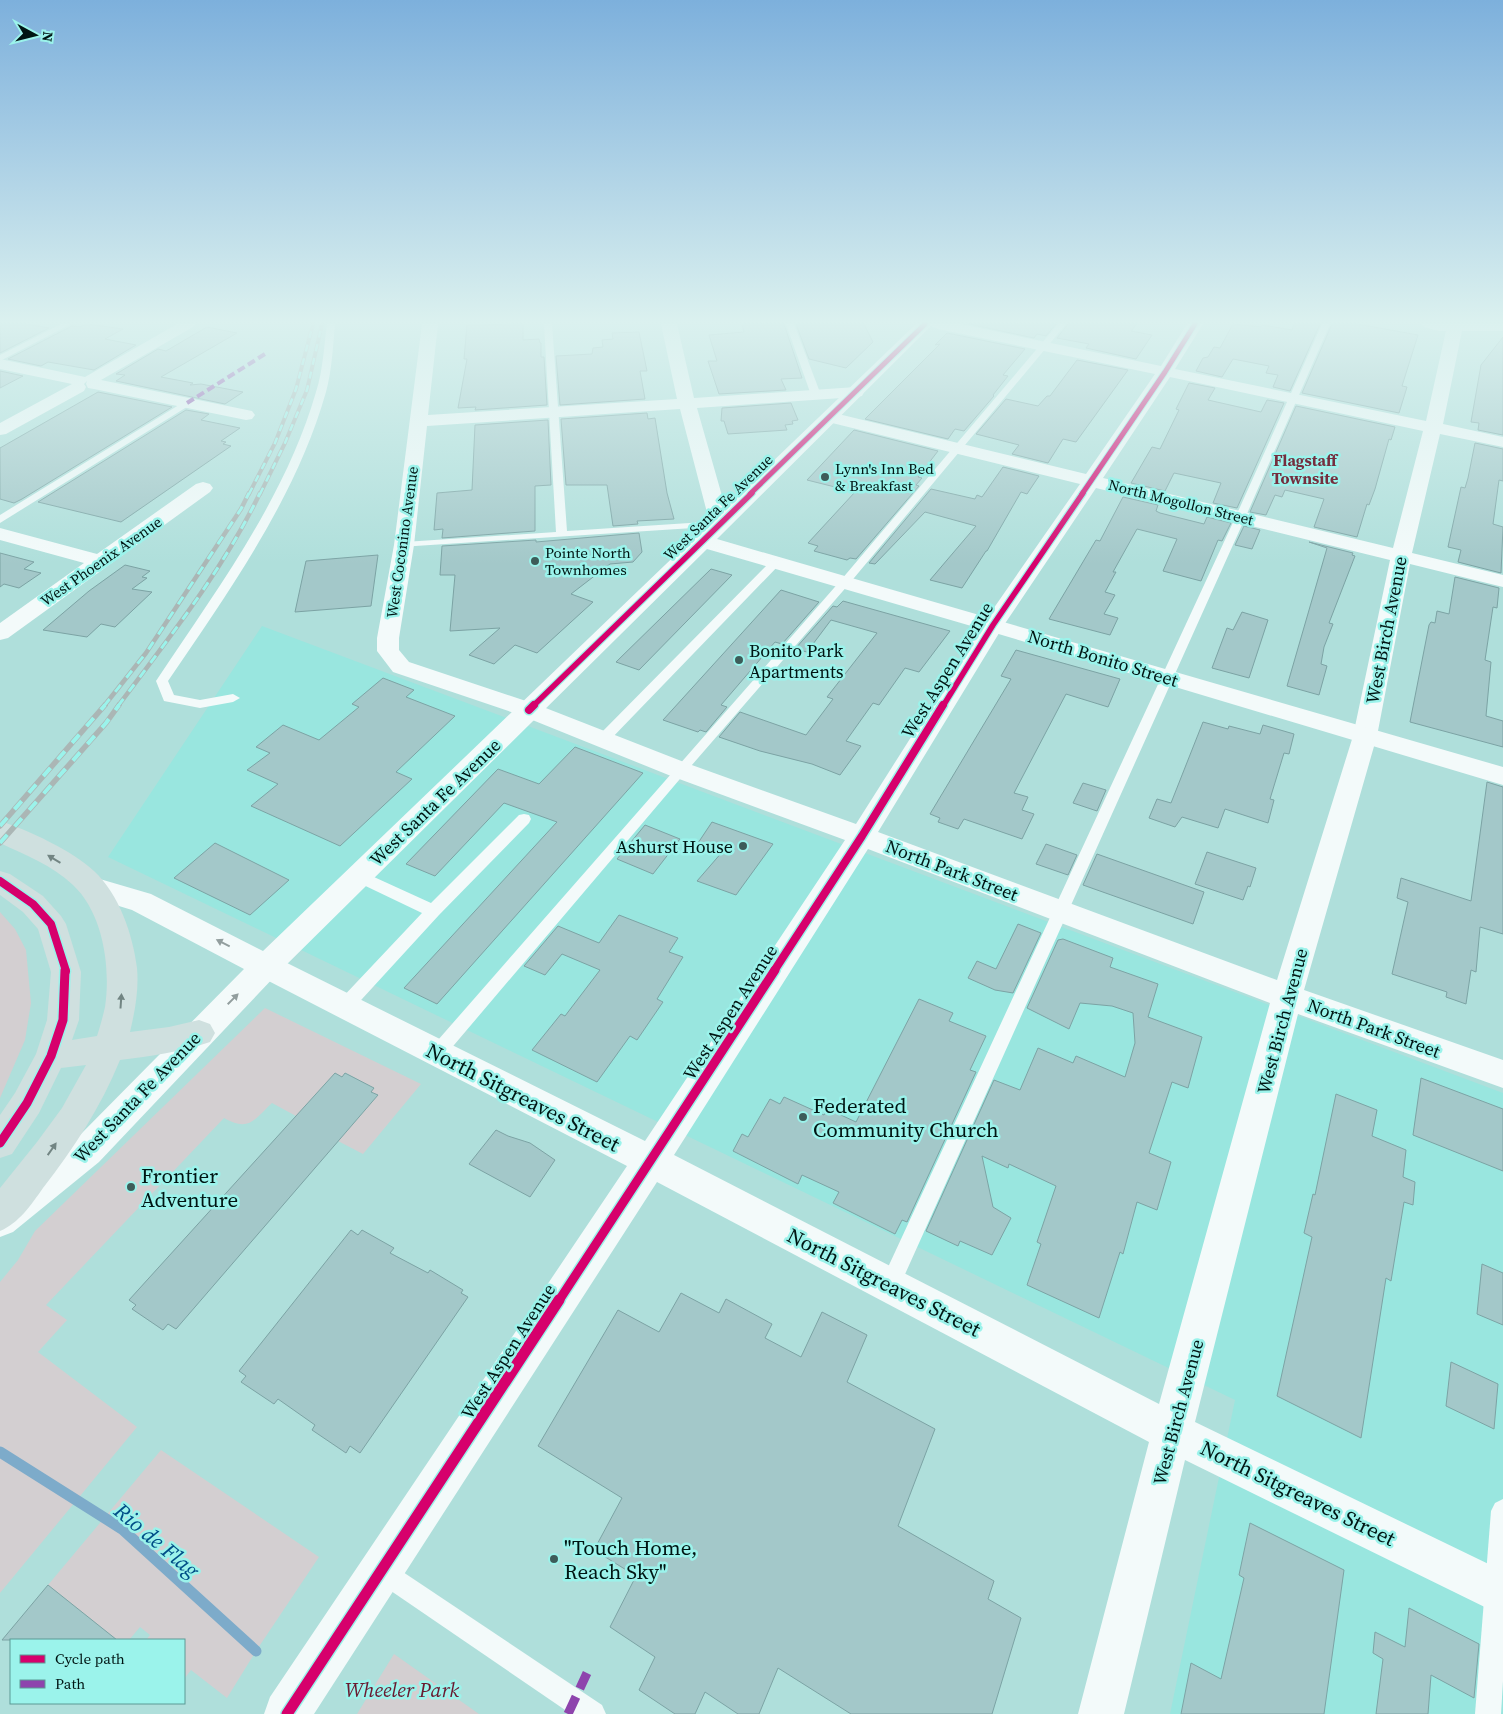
<svg xmlns="http://www.w3.org/2000/svg" width="1503" height="1714" font-family="'Source Serif 4',serif">
<style>
.built{fill:#99e6df}
.green{fill:#d3cfd1}
.lines{fill:none;stroke-linecap:round;stroke-linejoin:round}
.stream{stroke:#7dabca;stroke-width:11}
.building{fill:#a3c8c9;stroke:#7ca3a4}
.lane{fill:#f3fafa;fill-rule:evenodd}
.street{fill:#f3fafa;fill-rule:evenodd}
.secondary{fill:#f3fafa;fill-rule:evenodd}
.primary{fill:#cfe0df;fill-rule:evenodd}
.rail-far2-casing{stroke:#abb6b5;stroke-width:4}
.rail-far1-casing{stroke:#abb6b5;stroke-width:4.5}
.rail-casing{stroke:#abb6b5;stroke-width:5.5}
.rail-far2{stroke:#9bf3eb;stroke-width:2.5;stroke-dasharray:7;stroke-linecap:butt}
.rail-far1{stroke:#9bf3eb;stroke-width:3;stroke-dasharray:9;stroke-linecap:butt}
.rail{stroke:#9bf3eb;stroke-width:4;stroke-dasharray:11;stroke-linecap:butt}
.quiet-far1{stroke:#8e44ad;stroke-width:4;stroke-dasharray:8 4;stroke-linecap:butt}
.quiet{stroke:#8e44ad;stroke-width:9;stroke-dasharray:19 9;stroke-linecap:butt}
.cycleway-far4-casing{stroke:#9bf3eb;stroke-width:7}
.cycleway-far3-casing{stroke:#9bf3eb;stroke-width:8}
.cycleway-far2-casing{stroke:#9bf3eb;stroke-width:11}
.cycleway-far1-casing{stroke:#9bf3eb;stroke-width:12}
.cycleway-casing{stroke:#9bf3eb;stroke-width:14}
.cycleway-far4{stroke:#d6006c;stroke-width:5}
.cycleway-far3{stroke:#d6006c;stroke-width:5.5}
.cycleway-far2{stroke:#d6006c;stroke-width:8}
.cycleway-far1{stroke:#d6006c;stroke-width:9}
.cycleway{stroke:#d6006c;stroke-width:11}
.oneway{fill:#728583}
.oneway2{fill:#929e9e}
.poi-dot{fill:#3d5c59;stroke:#9bf3eb;stroke-width:2}
.labels{text-anchor:middle;dominant-baseline:central;stroke-width:5;stroke-linejoin:round;paint-order:stroke}
.far-poi-label{font-size:15px;fill:#001513;stroke:#9bf3eb;text-anchor:start}
.far-street-label{font-size:15px;fill:#001513;stroke:#9bf3eb}
.far-neighbourhood-label{font-size:16px;font-weight:bold;fill:#752e3e;stroke:#9bf3eb}
.street-label{font-size:18px;fill:#001513;stroke:#9bf3eb}
.poi-label{font-size:18px;fill:#001513;stroke:#9bf3eb;text-anchor:start}
.near-street-label{font-size:21px;fill:#001513;stroke:#9bf3eb}
.near-poi-label{font-size:21px;fill:#001513;stroke:#9bf3eb;text-anchor:start}
.near-park-label{font-size:21px;font-style:italic;fill:#6a192f;stroke:#9bf3eb}
.near-water-label{font-size:22px;font-style:italic;fill:#004e87;stroke:#9bf3eb}
</style>
<rect width="100%" height="100%" fill="#afdfdb"/>
<polygon class="built" points="262,626 1503,1093 1503,1714 1170,1714 1235,1400 108,857"/>
<g class="green">
<polygon points="0,912 15,929 26,950 31,1003 25,1040 0,1098"/>
<path d="M265 1008 421 1084 363 1154 338 1141 378 1095 371 1092 373 1088 346 1073 296 1116 272 1103C254 1120 249 1132 224 1118L46 1305 67 1320 38 1352 137 1427 0 1593V1282L18 1260 35 1231Z"/>
<polygon points="161,1450 319,1557 256,1651 227,1698 191,1670 184,1679 184,1640 146,1640 150,1635 140,1627 129,1640 117,1640 48,1585"/>
<polygon points="394,1654 479,1714 357,1714"/>
</g>
<g class="lines">
<polyline class="stream" points="0,1452 122,1529 256,1651"/>
</g>
<g class="building">
<polygon points="0,324 26,324 49,328 0,353"/>
<polygon points="87,324 123,329 105,339 136,345 94,370 48,362 41,366 8,359 72,326 80,327"/>
<polygon points="523,324 523,340 539,339 540,343 541,343 541,357 544,357 547,405 475,410 476,407 458,408 467,359 464,359 467,325"/>
<polygon points="742,324 784,324 802,378 781,379 786,390 719,394 708,361 717,361 709,335 744,332"/>
<polygon points="796,324 864,324 873,342 846,368 809,359"/>
<polygon points="969,324 1056,324 1046,336 1037,334 1034,338"/>
<polygon points="1068,324 1137,324 1131,331 1152,335 1136,359 1086,348 1089,344 1057,338"/>
<polygon points="1233,324 1261,327 1262,325 1292,330 1294,324 1320,324 1290,391 1273,387 1278,375 1266,373 1269,366 1233,359 1222,377 1196,371 1203,358 1208,357 1214,347 1220,348"/>
<polygon points="1332,324 1357,324 1418,335 1402,386 1407,387 1399,413 1302,393"/>
<polygon points="207,327 237,333 161,377 193,383 190,385 201,384 243,392 225,404 116,381 125,375 116,374 158,349 166,351"/>
<polygon points="639,332 647,371 640,371 645,399 560,405 556,356 592,354 593,348 603,347 602,340 613,339 612,333"/>
<polygon points="947,333 1025,349 1003,375 1008,376 993,395 994,396 964,431 955,429 948,439 865,419 940,344 935,345"/>
<polygon points="1503,337 1503,435 1478,430 1479,423 1471,422 1481,365"/>
<polygon points="1077,360 1128,370 1076,442 1063,439 1048,463 1012,454 1019,445 976,434 1006,399 1038,406 1047,396 1050,396"/>
<polygon points="0,371 23,376 0,388"/>
<polygon points="1189,383 1215,388 1208,400 1261,412 1267,400 1284,403 1237,508 1213,503 1221,483 1174,473 1165,491 1131,483 1152,447 1160,449 1179,410 1176,409"/>
<polygon points="98,392 172,407 22,499 14,503 0,499 0,448"/>
<polygon points="791,403 798,420 792,421 793,424 785,425 787,430 728,434 724,421 721,421 722,408"/>
<polygon points="1296,406 1395,427 1391,440 1389,439 1375,489 1369,505 1367,504 1357,537 1314,527 1324,499 1285,490 1282,497 1275,495 1266,515 1250,512"/>
<polygon points="186,410 209,414 201,420 240,428 221,441 226,442 223,444 231,446 121,522 38,502"/>
<polygon points="647,413 648,419 655,418 667,493 674,519 637,521 638,524 613,526 607,485 566,485 561,419"/>
<polygon points="548,420 551,485 535,486 535,531 442,538 443,529 434,530 437,493 472,490 475,425"/>
<polygon points="854,430 938,451 918,477 922,478 916,485 919,486 856,559 850,558 847,560 814,551 818,546 808,543 855,492 807,480"/>
<polygon points="1475,443 1503,449 1503,481 1499,480 1493,524 1503,527 1501,573 1458,562 1461,550 1448,547 1461,487 1465,488 1468,478"/>
<polygon points="1003,467 1039,476 1027,494 1021,492 987,551 986,551 962,588 930,580 976,526 925,512 875,564 869,563 931,489 975,499 977,495 982,497"/>
<polygon points="1123,497 1158,505 1156,511 1160,513 1204,524 1207,517 1231,523 1222,541 1218,540 1201,581 1163,571 1177,539 1137,529 1113,572 1116,572 1105,592 1115,595 1104,614 1118,618 1110,635 1049,619 1096,540 1100,541"/>
<polygon points="1244,526 1260,530 1252,549 1235,545"/>
<polygon points="639,533 642,552 633,562 610,564 571,594 593,602 537,653 515,645 494,664 469,655 500,628 450,631 455,575 440,575 442,546 536,540 536,542"/>
<polygon points="1309,542 1353,553 1352,555 1355,556 1329,623 1333,624 1324,647 1321,664 1327,666 1319,695 1287,686 1327,548"/>
<polygon points="0,553 34,562 24,569 41,573 19,588 4,584 0,587"/>
<polygon points="378,555 371,606 295,612 306,561"/>
<polygon points="125,565 150,571 142,577 147,578 132,589 152,592 115,627 101,624 87,637 43,630 89,591"/>
<polygon points="711,569 732,575 639,670 616,662"/>
<polygon points="1455,577 1499,588 1497,608 1493,607 1485,660 1491,662 1486,716 1503,721 1503,747 1410,722 1429,625 1431,622 1435,623 1437,611 1449,614"/>
<polygon points="781,590 819,602 782,644 775,642 721,705 727,707 706,732 700,730 698,732 663,720"/>
<polygon points="843,601 950,631 919,672 905,668 879,705 873,703 846,741 861,746 840,775 812,764 760,751 719,737 740,712 806,735 833,699 827,697 877,633 831,620 807,652 795,649 833,606 837,607"/>
<polygon points="1242,612 1268,620 1249,678 1212,668 1227,628 1233,630"/>
<polygon points="1016,650 1120,679 1108,707 1066,694 1014,793 1028,797 1022,810 1034,814 1022,839 964,819 958,829 938,822 940,818 930,814 1011,679 1001,676"/>
<polygon points="383,678 414,690 406,697 455,716 396,772 412,779 340,846 251,806 278,784 247,770 270,753 256,747 283,725 319,740 359,707 352,704"/>
<polygon points="1203,722 1228,729 1229,726 1260,734 1263,725 1294,734 1289,754 1284,753 1270,799 1274,800 1268,823 1225,809 1218,828 1182,817 1175,827 1149,818 1157,799 1171,803"/>
<polygon points="575,747 643,773 437,1004 404,988 557,822 504,803 435,876 406,864 498,769 539,784"/>
<polygon points="1487,782 1503,787 1503,934 1480,927 1476,972 1471,970 1466,1004 1446,997 1447,992 1392,974 1408,902 1397,898 1401,878 1471,901"/>
<polygon points="1083,783 1106,790 1097,811 1073,803"/>
<polygon points="712,822 773,844 736,895 697,881 723,851 698,843"/>
<polygon points="645,825 680,839 653,874 617,859"/>
<polygon points="215,843 289,880 250,915 174,878"/>
<polygon points="1046,844 1077,855 1068,875 1036,864"/>
<polygon points="1207,852 1256,868 1250,887 1248,886 1243,900 1195,884"/>
<polygon points="1097,854 1204,892 1193,924 1083,885"/>
<polygon points="619,915 678,938 669,952 683,957 657,999 663,1002 637,1040 630,1036 597,1082 532,1050 561,1014 565,1016 600,970 562,954 545,975 524,966 558,926 599,943"/>
<polygon points="1018,924 1041,933 1013,993 995,990 968,978 977,961 996,969"/>
<polygon points="1063,939 1113,958 1110,967 1158,984 1148,1017 1202,1037 1188,1088 1172,1082 1149,1153 1171,1162 1157,1210 1137,1202 1123,1254 1120,1252 1099,1318 1027,1285 1041,1244 1037,1242 1056,1186 1009,1164 1008,1168 982,1156 993,1207 1011,1218 992,1255 960,1241 958,1246 926,1231 994,1080 1020,1090 1038,1048 1073,1063 1076,1056 1125,1077 1135,1043 1133,1013 1112,1006 1080,1003 1069,1029 1027,1008 1058,940"/>
<polygon points="919,999 953,1013 949,1021 986,1036 970,1070 976,1072 907,1222 902,1220 895,1234 833,1203 839,1192 802,1175 798,1184 733,1151 742,1134 748,1137 770,1099 780,1104 784,1097 824,1115 828,1109 856,1122"/>
<polygon points="335,1073 342,1077 345,1073 374,1088 371,1092 378,1095 176,1329 168,1324 163,1330 132,1309 136,1305 129,1300"/>
<polygon points="1421,1078 1503,1109 1503,1171 1413,1135"/>
<polygon points="1336,1094 1377,1110 1372,1136 1406,1150 1403,1177 1415,1182 1413,1205 1404,1202 1391,1281 1386,1278 1361,1438 1277,1396 1312,1237 1304,1233 1313,1194 1315,1195"/>
<polygon points="496,1130 508,1136 530,1143 555,1160 530,1197 469,1164"/>
<polygon points="351,1230 358,1235 362,1230 394,1248 390,1253 428,1273 430,1270 463,1290 461,1293 468,1297 360,1453 350,1446 346,1453 312,1430 315,1425 278,1399 274,1404 241,1382 246,1376 239,1371"/>
<polygon points="1482,1264 1503,1273 1503,1325 1477,1314"/>
<polygon points="681,1293 719,1313 726,1299 772,1324 765,1338 801,1357 822,1312 867,1335 847,1382 935,1429 898,1526 994,1581 988,1599 1021,1618 992,1714 851,1714 778,1668 759,1714 738,1714 705,1692 695,1714 675,1714 639,1690 655,1657 610,1627 636,1576 594,1550 622,1498 538,1446 618,1310 659,1332"/>
<polygon points="1451,1362 1498,1384 1494,1429 1446,1406"/>
<polygon points="1250,1523 1344,1570 1324,1714 1181,1714 1191,1663 1221,1679 1244,1578 1239,1575"/>
<polygon points="48,1585 117,1640 2,1640"/>
<polygon points="1409,1608 1479,1644 1474,1698 1431,1675 1428,1714 1376,1714 1383,1659 1373,1653 1375,1632 1405,1647"/>
</g>
<g class="lines">
<g class="lane">
<polygon points="61,324 71,324 0,361 0,355"/>
<path d="M327 324H335C333 346 332 370 326 392 296 498 229 591 168 681L174 695 200 700 233 694 240 698 233 702 200 708 164 701 156 681C217 589 285 499 316 392 323 370 324 346 327 324Z"/>
<polygon points="544,324 552,324 567,531 720,521 724,522 725,524 724,526 400,547 398,545 404,542 556,532"/>
<polygon points="786,324 794,324 821,395 819,397 813,397 811,395"/>
<polygon points="1058,324 1066,324 849,584 685,773 443,1058 437,1060 431,1058 428,1053 431,1048 841,580"/>
<polygon points="1322,324 1330,324 1246,516 897,1292 890,1295 883,1292 880,1285 883,1278 1236,516"/>
<polygon points="187,400 192,403 190,405 0,523 0,515"/>
<polygon points="776,559 780,560 782,562 780,564 608,742 598,742 596,739 598,736 772,560"/>
<polygon points="524,814 529,815 531,819 529,823 439,915 351,1011 345,1013 339,1011 337,1006 339,1001 422,913 353,880 350,876 353,872 358,870 363,872 431,903 519,815"/>
<polygon points="1503,1499 1503,1681 1501,1714 1475,1714 1491,1511 1495,1503"/>
<polygon points="383,1560 391,1564 602,1705 606,1714 571,1714 375,1580 371,1572 375,1564"/>
</g>
<g class="street">
<polygon points="177,324 196,324 193,327 101,380 252,411 255,415 252,419 246,420 94,389 88,388 86,384 87,381 84,384 86,387 84,391 6,434 0,435 0,423 72,384 0,369 0,359 85,377"/>
<path d="M422 324H438L428 415 677 399 661 324H677L694 398 856 387 862 388 864 392 862 396 856 397 697 408 730 524 727 528 720 530 713 528 710 524 680 409 427 426 414 545 399 638V650L409 662 538 705 689 764 856 824 982 625 1080 484 824 421 821 417 824 413 830 412 1086 474 1155 374 938 329 933 327 930 324H960L1161 366 1187 324H1203L1175 369 1426 421 1447 326 1449 324H1461L1463 326 1443 424 1503 437V447L1440 434 1412 553 1503 575V587L1410 564 1377 736 1304 990 1503 1060V1088L1298 1014 1195 1422 1503 1571V1616L1185 1460 1124 1714H1078L1149 1442 657 1182 314 1714H264L270 1697 627 1166 255 974 251 966 255 958 266 954 277 958 645 1141 845 840 671 776 520 715 393 672 377 651V638L394 545ZM1170 377 1423 431 1393 548 1103 478ZM1096 488 1390 560 1353 736 1277 980 878 832 1004 625ZM868 849 1270 1003 1159 1404 674 1155Z"/>
<polygon points="203,482 210,484 213,488 210,492 8,638 0,640 0,623 84,563 0,540 0,528 97,554 196,484"/>
</g>
<g class="secondary">
<polygon points="916,324 933,324 717,539 1503,767 1503,785 985,630 707,549 277,974 99,1162 13,1232 0,1237 0,1198 75,1140 244,969 132,910 83,895 79,888 83,881 93,877 151,894 263,951"/>
<polygon points="1421,324 1503,324 1503,331 1439,331 1424,327"/>
</g>
<path class="primary" d="M0 821C28 830 73 851 94 871 119 894 133 935 137 968 139 989 135 1011 130 1032L169 1027 199 1020 210 1024 215 1033 210 1042C181 1052 151 1056 120 1060 101 1107 74 1148 43 1188 31 1205 19 1223 0 1231V1188L37 1142 62 1108 86 1065 61 1068 39 1113 12 1154 0 1158V1115L15 1093 36 1054 47 1020 51 972 38 929 23 912 0 895V871L10 874 43 896 61 916 66 924 81 972 79 1020 72 1040 97 1036C100 1027 103 1016 105 1007 111 967 103 913 73 885 52 865 25 855 0 843Z"/>
<defs>
<g id="rail-far2">
<polyline points="249,494 275,443 296,389 313,324"/>
<polyline points="260,494 285,443 307,390 322,324"/>
</g>
<g id="rail-far1">
<polyline points="104,706 146,653 241,509 249,493"/>
<path d="M118 706C169 638 223 570 260 493"/>
</g>
<g id="rail">
<polyline points="0,826 105,705"/>
<polyline points="0,843 106,723 119,705"/>
</g>
</defs>
<use href="#rail-far2" class="rail-far2-casing"/>
<use href="#rail-far1" class="rail-far1-casing"/>
<use href="#rail" class="rail-casing"/>
<use href="#rail-far2" class="rail-far2"/>
<use href="#rail-far1" class="rail-far1"/>
<use href="#rail" class="rail"/>
<polyline class="quiet-far1" points="187,403 265,354"/>
<polyline class="quiet" points="568,1714 587,1673"/>
<defs>
<g id="cycleway-far4">
<polyline points="750,494 925,324"/>
<polyline points="1082,494 1165,372 1195,324"/>
</g>
<g id="cycleway-far3">
<polyline points="533,706 752,493"/>
<polyline points="943,706 993,625 1083,493"/>
</g>
<g id="cycleway-far2">
<polyline points="529,710 534,705"/>
<polyline points="0,881 33,904 51,924 66,971"/>
<polyline points="774,971 862,836 943,705"/>
</g>
<g id="cycleway-far1">
<polyline points="0,1143 27,1103 51,1056 63,1020 65,970"/>
<polyline points="558,1302 775,970"/>
</g>
<polyline id="cycleway" points="287,1714 559,1300"/>
</defs>
<use href="#cycleway-far4" class="cycleway-far4-casing"/>
<use href="#cycleway-far3" class="cycleway-far3-casing"/>
<use href="#cycleway-far2" class="cycleway-far2-casing"/>
<use href="#cycleway-far1" class="cycleway-far1-casing"/>
<use href="#cycleway" class="cycleway-casing"/>
<use href="#cycleway-far4" class="cycleway-far4"/>
<use href="#cycleway-far3" class="cycleway-far3"/>
<use href="#cycleway-far2" class="cycleway-far2"/>
<use href="#cycleway-far1" class="cycleway-far1"/>
<use href="#cycleway" class="cycleway"/>
</g>
<defs><path id="oneway-solid" d="M-6-.8H1V-3.2L6.5 0L1 3.2V.8H-6Z" transform="scale(1.25)"/></defs>
<g class="oneway">
<use href="#oneway-solid" transform="translate(54 859) rotate(-149)"/>
<use href="#oneway-solid" transform="translate(121 1001) rotate(-86)"/>
<use href="#oneway-solid" transform="translate(52 1149) rotate(-55)"/>
</g>
<g class="oneway2">
<use href="#oneway-solid" transform="translate(223 943) rotate(-153)"/>
<use href="#oneway-solid" transform="translate(233 999) rotate(-45)"/>
</g>
<linearGradient id="sky" x2="0" y2="1"><stop stop-color="#7db0dc"/><stop offset="0.57" stop-color="#dbf1ef"/><stop offset="1" stop-color="#dbf1ef" stop-opacity="0"/></linearGradient>
<rect width="1503" height="564" fill="url(#sky)"/>
<g class="poi-dot">
<circle cx="825" cy="477" r="5"/>
<circle cx="535" cy="561" r="5"/>
<circle cx="739" cy="660" r="5"/>
<circle cx="743" cy="846" r="5"/>
<circle cx="803" cy="1117" r="5"/>
<circle cx="131" cy="1187" r="5"/>
<circle cx="554" cy="1559" r="5"/>
</g>
<g class="labels">
<g class="far-poi-label">
<text x="835" y="468">Lynn's Inn Bed<tspan x="835" dy="17">&amp; Breakfast</tspan></text>
<text x="545" y="552">Pointe North<tspan x="545" dy="17">Townhomes</tspan></text>
</g>
<g class="far-street-label">
<text transform="translate(1181 502) rotate(14)">North Mogollon Street</text>
<text transform="translate(718 507) rotate(-44)">West Santa Fe Avenue</text>
<text transform="translate(402 542) rotate(-82)">West Coconino Avenue</text>
<text transform="translate(101 561) rotate(-35)">West Phoenix Avenue</text>
</g>
<g class="far-neighbourhood-label">
<text x="1305" y="460">Flagstaff<tspan x="1305" dy="18">Townsite</tspan></text>
</g>
<g class="street-label">
<text transform="translate(1386 630) rotate(-79)">West Birch Avenue</text>
<text transform="translate(1103 658) rotate(17)">North Bonito Street</text>
<text transform="translate(947 670) rotate(-58)">West Aspen Avenue</text>
<text transform="translate(435 802) rotate(-44)">West Santa Fe Avenue</text>
<text transform="translate(952 870) rotate(21)">North Park Street</text>
<text transform="translate(730 1012) rotate(-57)">West Aspen Avenue</text>
<text transform="translate(1282 1021) rotate(-75)">West Birch Avenue</text>
<text transform="translate(1374 1028) rotate(20)">North Park Street</text>
<text transform="translate(137 1097) rotate(-46)">West Santa Fe Avenue</text>
<text transform="translate(508 1351) rotate(-57)">West Aspen Avenue</text>
<text transform="translate(1178 1412) rotate(-75)">West Birch Avenue</text>
</g>
<g class="poi-label">
<text x="749" y="650">Bonito Park<tspan x="749" dy="21">Apartments</tspan></text>
<text x="733" y="846" text-anchor="end">Ashurst House</text>
</g>
<g class="near-street-label">
<text transform="translate(523 1097) rotate(27)">North Sitgreaves Street</text>
<text transform="translate(884 1282) rotate(27)">North Sitgreaves Street</text>
<text transform="translate(1298 1493) rotate(26)">North Sitgreaves Street</text>
</g>
<g class="near-poi-label">
<text x="813" y="1105">Federated<tspan x="813" dy="24">Community Church</tspan></text>
<text x="141" y="1175">Frontier<tspan x="141" dy="24">Adventure</tspan></text>
<text x="564" y="1547">"Touch Home,<tspan x="564" dy="24">Reach Sky"</tspan></text>
</g>
<g class="near-park-label">
<text x="402" y="1689">Wheeler Park</text>
</g>
<g class="near-water-label">
<text transform="translate(157 1540) rotate(40)">Rio de Flag</text>
</g>
</g>
<rect x="10" y="1639" width="175" height="65" fill="#9bf3eb" stroke="#5d9a95"/>
<rect x="20" y="1655" width="25" height="8" fill="#d6006c" stroke="#5d9a95"/>
<text x="55" y="1664" font-size="15" fill="#001513">Cycle path</text>
<rect x="20" y="1680" width="25" height="8" fill="#8e44ad" stroke="#5d9a95"/>
<text x="55" y="1689" font-size="15" fill="#001513">Path</text>
<g transform="translate(35 35) rotate(97)" stroke="#9bf3eb" stroke-width="4" paint-order="stroke">
<path d="M0-4L9 19L0 12L-9 19Z" fill="#001513"/>
<text y="-8" font-size="14" font-weight="bold" text-anchor="middle" fill="#001513">N</text>
</g>
</svg>
